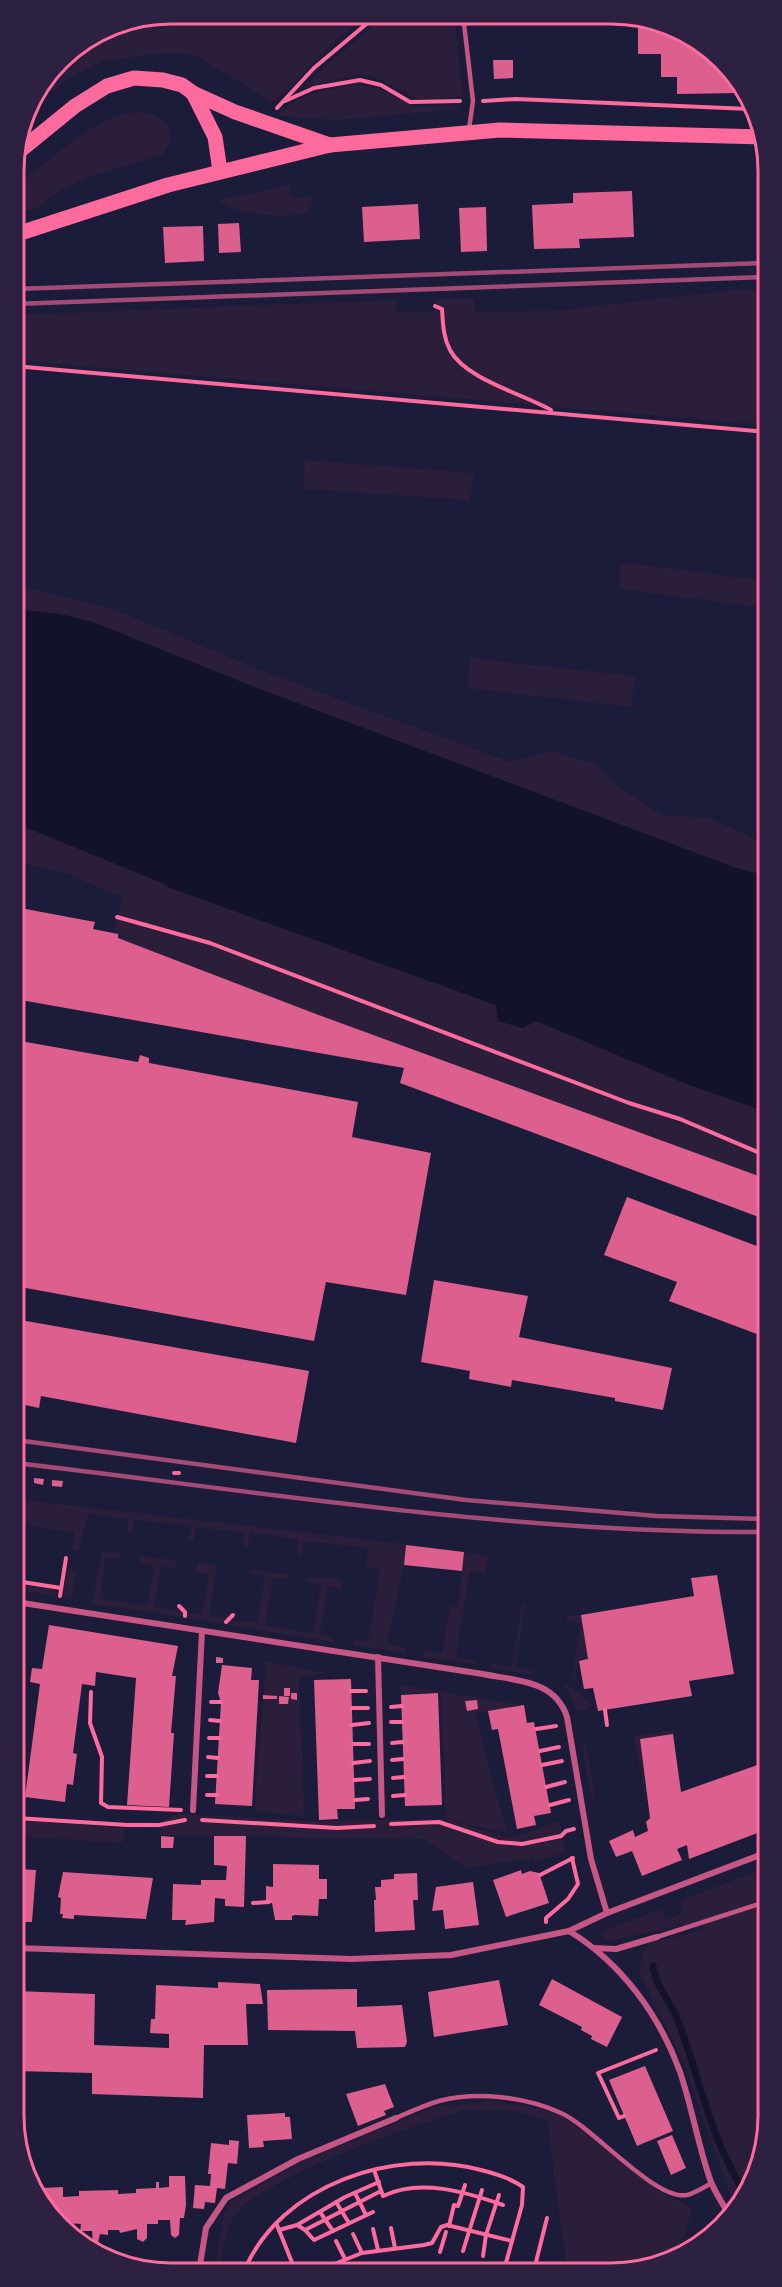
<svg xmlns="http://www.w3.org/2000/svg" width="782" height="2287" font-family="Poppins,sans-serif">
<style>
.green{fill:#2a1e3b}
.water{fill:#12122b}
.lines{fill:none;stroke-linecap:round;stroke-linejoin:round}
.stream{stroke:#12122b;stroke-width:7}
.building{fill:#dd5f8e}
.path{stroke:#ff6b9d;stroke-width:4}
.service{stroke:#c65784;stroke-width:4.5}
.minor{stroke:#c65784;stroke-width:6}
.primary{stroke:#ff6b9d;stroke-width:15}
.rail{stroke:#a44b75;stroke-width:4.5}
.rim{fill:none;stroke:#ff6b9d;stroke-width:3}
</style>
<rect width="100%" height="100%" fill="#1b1b3a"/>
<g class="green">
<polygon points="171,14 368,15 335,40 286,92 273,102 199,58 187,53 161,53 103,61 74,75 28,110 30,101 67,53 111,25"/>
<polygon points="387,15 461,15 455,23 463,97 418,99 374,77 360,74 305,87 321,70"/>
<path d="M354 85 377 88 417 107 460 106 451 110 337 120 277 116C298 93 325 90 354 85Z"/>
<path d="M139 112C157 114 170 120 171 140L162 155 85 178 53 195 38 207 14 215V185C57 162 87 115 139 112Z"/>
<path d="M289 185 293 199 312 195C312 201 312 208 306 212 294 221 227 213 220 200Z"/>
<polygon points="766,289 766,425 14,360 14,315 395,300 398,313 436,311 435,299 474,299 476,313 562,310 725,291"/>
<polygon points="305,460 474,473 470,500 303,489"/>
<polygon points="620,562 766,581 766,608 619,589"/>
<polygon points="14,585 110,608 273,675 510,762 552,751 596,765 615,784 662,815 710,818 766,844 766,876 733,867 244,683 93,622 60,614 14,609"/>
<polygon points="470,658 635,676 631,707 467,688"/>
<polygon points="15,823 161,882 168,887 496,1005 498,1021 523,1028 535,1020 684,1083 767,1112 767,1179 316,1014 118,938 114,928 123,897 62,872 15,862"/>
<polygon points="16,1499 405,1544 404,1565 387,1644 406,1648 405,1653 353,1645 354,1640 368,1641 380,1570 366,1567 368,1548 304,1541 302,1555 297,1554 299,1540 250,1532 248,1548 242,1547 244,1533 196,1527 194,1541 189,1541 190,1526 134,1520 132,1534 127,1533 128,1519 88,1514 79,1549 76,1551 72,1549 74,1533 16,1523"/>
<polygon points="102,1551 119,1552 121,1555 120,1559 105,1558 100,1598 147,1606 154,1566 139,1562 141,1556 177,1560 176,1568 161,1567 154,1606 183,1612 183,1617 110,1606 109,1608 92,1603"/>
<polygon points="464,1552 488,1556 486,1573 470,1571 456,1657 475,1661 475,1664 423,1657 425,1650 442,1653 450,1606 458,1607"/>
<polygon points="198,1562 217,1565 209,1616 225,1618 224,1624 187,1618 188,1613 202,1615 209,1575 195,1571"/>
<polygon points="68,1568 76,1571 71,1600 63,1598"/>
<polygon points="253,1569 288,1575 287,1579 273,1577 265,1625 313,1633 321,1585 307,1583 307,1577 341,1579 343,1582 341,1588 328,1586 320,1634 334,1637 333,1642 228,1625 229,1619 257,1623 265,1576 251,1573"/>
<polygon points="16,1584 56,1590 55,1596 16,1590"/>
<polygon points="522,1604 525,1604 516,1667 533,1671 532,1675 492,1668 493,1664 512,1667"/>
<polygon points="581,1615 588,1659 578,1661 575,1679 572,1679 580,1623 566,1620 567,1616"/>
<polygon points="266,1661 325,1673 299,1678 304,1816 254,1811"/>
<path d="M566 1684 592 1704 589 1710 578 1711C571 1704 571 1694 564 1686Z"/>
<polygon points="402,1685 521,1705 475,1714 507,1833 450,1820 510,1838 560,1821 565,1852 535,1862 533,1858 466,1868 424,1839 159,1835 166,1819 178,1814 311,1821 446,1819 441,1693 401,1693"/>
<polygon points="673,1730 673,1735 640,1739 647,1806 634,1736"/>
<polygon points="582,1745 586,1745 595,1798 592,1800"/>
<path d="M16 1820 125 1828 122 1843C86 1842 52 1836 16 1837Z"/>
<polygon points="768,1867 768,2126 757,2176 731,2218 732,2200 686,2068 639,1972 644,1949 651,1943 703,1930 702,1921 609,1941 602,1935 605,1930 661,1909 666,1920 684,1912 680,1901"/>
<path d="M491 2101 537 2108 560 2115 594 2139 657 2191 690 2206 692 2211 677 2257 642 2270H567L547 2121C520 2109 493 2109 464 2110 399 2131 333 2153 273 2187 261 2194 247 2200 239 2210 225 2228 222 2248 220 2271H215L224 2212 233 2201 303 2161 434 2107Z"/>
</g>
<polygon class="water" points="14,609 60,614 93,622 244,683 733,867 766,876 767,1112 684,1083 536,1021 523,1028 498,1021 496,1005 168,887 160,882 15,823"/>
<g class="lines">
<path class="stream" d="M653 1966C655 1985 671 2003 678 2021 700 2078 711 2143 746 2194"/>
</g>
<g class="building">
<polygon points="586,16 600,16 600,17 587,20"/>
<polygon points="638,17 723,60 741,93 677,94 677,77 661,77 661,54 638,54"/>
<polygon points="493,60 513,60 513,78 494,79"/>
<polygon points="632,191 634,237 579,239 580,248 534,249 532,205 573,203 573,193"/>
<polygon points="418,204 420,239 364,242 362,207"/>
<polygon points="486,207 487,251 461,252 459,208"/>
<polygon points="239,223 241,252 219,253 218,224"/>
<polygon points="203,226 204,261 165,263 163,227"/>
<polygon points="15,907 95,922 93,929 118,934 118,938 316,1014 767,1179 767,1220 400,1083 404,1068 15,999"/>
<polygon points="15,1040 138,1062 140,1055 149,1058 149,1063 358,1102 352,1137 431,1153 406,1295 326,1282 314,1341 15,1286"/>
<polygon points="627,1197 767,1250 767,1338 669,1301 677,1282 604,1255"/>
<polygon points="434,1280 528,1296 519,1337 672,1368 663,1410 615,1401 615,1398 512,1380 511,1387 469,1379 470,1371 421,1362"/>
<polygon points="15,1319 309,1371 296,1443 41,1396 39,1408 16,1403"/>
<polygon points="763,1408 767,1409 767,1423 760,1421"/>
<polygon points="34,1478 44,1479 43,1485 34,1483"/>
<polygon points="52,1480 63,1481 62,1487 52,1486"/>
<polygon points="406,1545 464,1552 462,1571 404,1565"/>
<polygon points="717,1575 734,1674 689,1681 692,1696 598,1711 593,1688 584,1689 579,1661 588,1659 581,1615 694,1596 691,1578"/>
<polygon points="49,1625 178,1646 172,1676 176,1676 171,1733 174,1733 169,1807 127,1805 136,1678 96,1672 95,1686 82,1684 73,1753 77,1754 73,1785 67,1784 65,1802 25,1797 40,1684 30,1682 32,1668 42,1669"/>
<polygon points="216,1657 223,1658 223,1663 216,1663"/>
<polygon points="768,1663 768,1680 766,1680 764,1664"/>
<polygon points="222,1665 252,1668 251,1680 259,1680 252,1806 215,1804 221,1702 218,1693"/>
<polygon points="351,1679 355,1809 337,1809 338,1819 319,1820 314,1680"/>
<rect x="284" y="1688" width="6" height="8"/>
<polygon points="291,1693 297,1693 297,1700 291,1699"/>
<polygon points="438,1693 442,1805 405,1806 401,1695"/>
<polygon points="263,1695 277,1696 277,1699 263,1699"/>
<polygon points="279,1696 289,1697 288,1704 279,1704"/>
<polygon points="477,1700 478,1709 467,1711 465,1701"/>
<polygon points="524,1705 527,1723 534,1722 551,1813 534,1816 536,1825 517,1829 498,1729 492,1730 488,1711"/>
<polygon points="673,1734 681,1792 763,1763 760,1757 768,1755 768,1829 689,1859 687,1845 677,1849 682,1860 642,1876 632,1851 616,1857 609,1841 633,1830 635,1837 648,1831 646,1822 650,1818 640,1739"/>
<polygon points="161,1836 174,1837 173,1848 161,1848"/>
<polygon points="214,1836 246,1836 244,1907 225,1906 225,1899 215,1898 214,1922 185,1925 186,1920 172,1920 173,1884 201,1885 201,1880 226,1880 227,1866 214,1865"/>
<polygon points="273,1864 319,1865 319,1879 327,1879 327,1899 319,1899 318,1916 295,1915 292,1916 292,1920 275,1920 272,1903 266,1903 266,1886 273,1887"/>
<polygon points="16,1869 36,1870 32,1922 16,1922"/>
<polygon points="521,1870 522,1874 530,1871 539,1873 549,1903 506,1917 493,1880"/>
<polygon points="63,1872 153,1878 146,1919 74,1915 74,1919 62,1918 63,1914 60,1914 61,1898 58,1897"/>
<polygon points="417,1873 418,1900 413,1900 415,1930 375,1932 374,1900 376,1900 375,1887 381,1887 381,1880 394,1879 394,1874"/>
<polygon points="473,1882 479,1925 445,1929 443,1910 432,1911 436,1887"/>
<polygon points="552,1979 622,2017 607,2047 591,2039 592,2036 581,2030 582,2027 539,2005"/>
<polygon points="499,1980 508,2025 434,2037 428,1992"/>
<polygon points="218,1982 260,1984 263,2004 246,2004 248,2045 204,2045 203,2098 92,2094 92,2073 16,2071 16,1991 95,1994 94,2045 169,2048 169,2034 150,2033 151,2019 155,2019 156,1985 218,1988"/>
<polygon points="357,1989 357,2007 402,2005 407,2042 405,2047 357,2048 355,2031 268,2030 267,1990"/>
<polygon points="645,2066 673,2131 637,2146 609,2080"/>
<polygon points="385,2084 394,2107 384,2111 386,2115 358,2126 346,2094"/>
<polygon points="285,2113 285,2117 290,2117 292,2139 263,2141 264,2147 249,2148 247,2115"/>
<polygon points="672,2135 686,2168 671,2175 657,2141"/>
<polygon points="229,2140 239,2141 237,2164 228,2163 225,2189 217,2188 215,2203 205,2202 204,2209 193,2208 195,2185 210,2186 211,2174 208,2174 211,2143 229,2145"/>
<polygon points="169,2176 185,2176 186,2205 184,2218 180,2218 179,2235 175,2238 171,2235 170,2220 158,2220 158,2224 147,2224 147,2238 143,2242 137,2239 137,2229 120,2233 119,2230 108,2230 108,2235 100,2234 97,2247 93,2245 92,2231 80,2231 81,2224 67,2223 66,2231 60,2228 42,2195 42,2188 63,2187 63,2197 79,2196 79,2191 118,2190 118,2194 136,2193 136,2189 156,2188 156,2182 159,2182 159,2188 169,2187"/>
<polygon points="702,2233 710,2236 696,2248"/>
</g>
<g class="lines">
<g class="path">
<polyline points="285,101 314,88 360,80 381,85 410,102 460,101"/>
<polyline points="483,101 516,99 749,109"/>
<polyline points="277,108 314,68 377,15"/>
<path d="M435 306 442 309C443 323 443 337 450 350 465 379 523 394 551 410"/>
<polyline points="14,366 766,432"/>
<polyline points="117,917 210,943 629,1103 680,1119 767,1156"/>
<polyline points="174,1473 179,1473"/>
<polyline points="16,1581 61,1588"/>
<polyline points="60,1596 66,1558"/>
<polyline points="179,1606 185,1612 185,1616"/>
<polyline points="226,1622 233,1615"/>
<polyline points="351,1691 366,1691"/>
<polyline points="91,1692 90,1723 102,1757 101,1803 108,1807 181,1810"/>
<polyline points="211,1702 221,1702"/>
<polyline points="391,1707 402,1706"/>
<polyline points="352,1708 368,1708"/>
<polyline points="605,1710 607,1725"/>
<polyline points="210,1720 220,1721"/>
<polyline points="391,1722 402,1722"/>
<polyline points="352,1725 369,1723"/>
<polyline points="536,1729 556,1726"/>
<polyline points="209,1738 219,1738"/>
<polyline points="392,1743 403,1742"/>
<polyline points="353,1744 369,1744"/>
<polyline points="540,1751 559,1747"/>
<polyline points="208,1757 218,1758"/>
<polyline points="392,1760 403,1759"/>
<polyline points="353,1763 370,1761"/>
<polyline points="542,1765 562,1761"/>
<polyline points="207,1776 217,1776"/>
<polyline points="393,1778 404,1777"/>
<polyline points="354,1780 370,1779"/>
<polyline points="546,1787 565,1782"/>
<polyline points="207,1795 216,1795"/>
<polyline points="393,1796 405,1795"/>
<polyline points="355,1800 368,1799"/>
<polyline points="550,1805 569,1800"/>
<polyline points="16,1818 128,1825 159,1825 185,1820"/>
<polyline points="202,1820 337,1828 374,1826"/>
<polyline points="391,1824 439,1822 498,1842 522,1844 561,1836 566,1831 574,1829"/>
<polyline points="540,1875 573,1858"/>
<polyline points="253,1903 269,1902"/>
<polyline points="546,1922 546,1918 568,1899 578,1884 572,1858"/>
<polyline points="624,2116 619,2118 598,2073 656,2050"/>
<path d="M374 2170 383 2196C420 2178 466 2192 503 2205"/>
<polyline points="355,2193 366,2215"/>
<polyline points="336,2202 349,2223"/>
<polyline points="320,2212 333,2231"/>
<polyline points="373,2212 314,2240 305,2230 381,2191"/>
<polyline points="277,2225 295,2270"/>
<polyline points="297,2225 345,2197 379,2182"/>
<polyline points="449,2226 454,2205 458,2206 465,2185"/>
<polyline points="391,2228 395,2248"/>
<polyline points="373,2229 378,2250"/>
<polyline points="279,2230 297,2225 305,2230"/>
<polyline points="353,2234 362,2253"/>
<polyline points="336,2241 345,2259"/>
<polyline points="463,2251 482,2190"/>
<polyline points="440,2252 446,2232"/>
<polyline points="483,2256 486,2235 499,2195"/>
<polyline points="505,2266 525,2270"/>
<polyline points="319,2270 362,2253 424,2245 432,2243 441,2227 447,2225 512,2241"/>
<polyline points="534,2270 547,2218"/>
<path d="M244 2271C281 2184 394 2147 481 2170 496 2174 510 2178 523 2187L522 2205 504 2270"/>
</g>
<g class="service">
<polyline points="463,15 473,101 469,129"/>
<polyline points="657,1937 768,1901"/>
<path d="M396 2118C410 2112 425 2105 439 2101 478 2091 525 2097 561 2113 593 2127 655 2201 687 2195 695 2193 704 2187 712 2183"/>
<polyline points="396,2270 442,2270"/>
</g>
<g class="minor">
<path d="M16 1602 483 1674C517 1681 555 1680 567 1717L591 1859 607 1913"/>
<polyline points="16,1628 20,1603"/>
<polyline points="378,1657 382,1815"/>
<polyline points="193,1810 202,1631"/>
<path d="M569 1931C621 1963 659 2014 680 2072 692 2107 698 2146 711 2182 716 2194 724 2206 731 2218"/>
<polyline points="16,1948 351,1959 451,1955 569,1931 607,1913 768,1852"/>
<polyline points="594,1948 616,1949 657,1937"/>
<polyline points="199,2271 206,2228 226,2198 298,2159 396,2118"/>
</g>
<g class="primary">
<polyline points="193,93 215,137 220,171"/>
<polyline points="16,154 75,106 107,86 134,78 163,80 182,85 193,93 235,112 330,145"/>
<polyline points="14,235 168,185 330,145 500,130 764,137"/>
</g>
<g class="rail">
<polyline points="14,289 766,263"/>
<polyline points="14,304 766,277"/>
<polyline points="16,1440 466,1500 657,1516 767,1519"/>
<path d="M16 1463C265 1492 516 1534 767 1532"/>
</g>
</g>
<path d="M0 0H782V2287H0ZM171 24H611A147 147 0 0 1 758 171V2116A147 147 0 0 1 611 2263H171A147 147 0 0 1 24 2116V171A147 147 0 0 1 171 24Z" fill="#2d2142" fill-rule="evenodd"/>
<path class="rim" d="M171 24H611A147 147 0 0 1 758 171V2116A147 147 0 0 1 611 2263H171A147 147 0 0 1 24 2116V171A147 147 0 0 1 171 24Z"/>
</svg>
